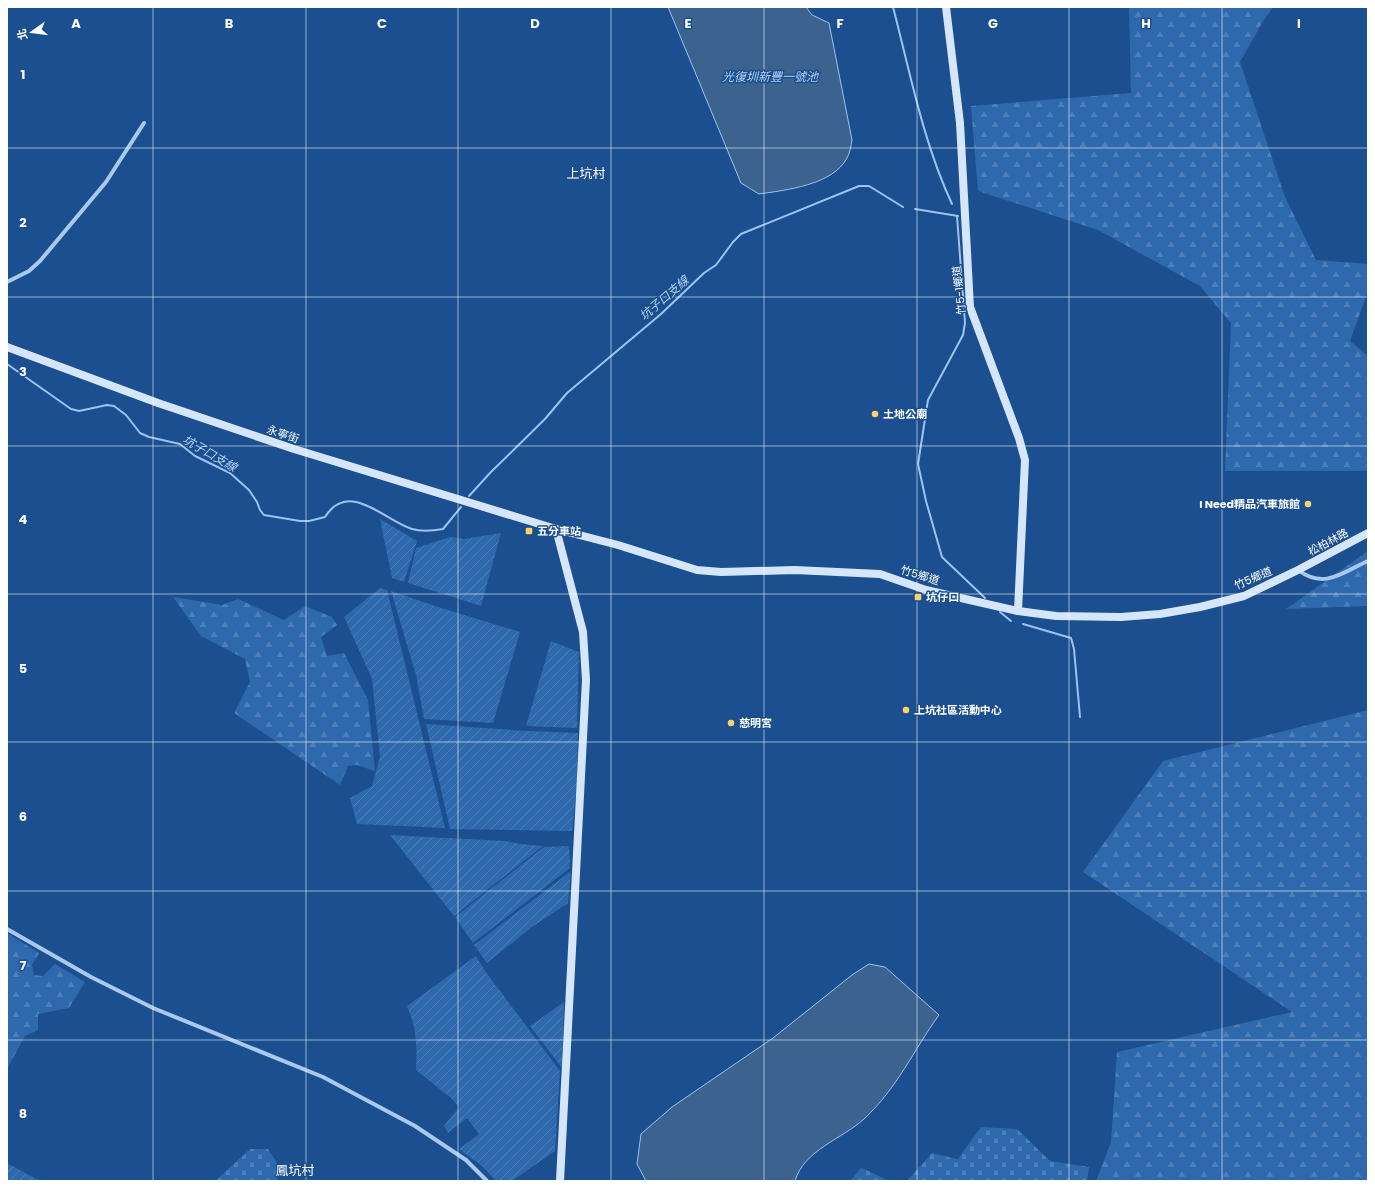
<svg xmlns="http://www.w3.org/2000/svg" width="1375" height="1188" font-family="Poppins,'Noto Sans TC',sans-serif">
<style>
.forest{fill:url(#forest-firs)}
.cemetery{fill:url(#cemetery-stones)}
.garden{fill:url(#garden-furrows)}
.water{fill:#3c6290;stroke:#9cc4f0}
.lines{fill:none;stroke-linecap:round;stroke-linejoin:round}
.stream{stroke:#9cc4f0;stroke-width:2}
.street{stroke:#a9c9ee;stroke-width:4}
.secondary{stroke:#d6e6fa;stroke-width:8}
.grid{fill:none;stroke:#fff;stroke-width:1;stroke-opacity:0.55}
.poi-dot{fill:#ffd166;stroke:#1b4f8f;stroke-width:1.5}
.labels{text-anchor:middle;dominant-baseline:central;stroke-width:3;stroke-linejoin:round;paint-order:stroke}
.street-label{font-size:11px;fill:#fff;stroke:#1b4f8f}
.poi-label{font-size:11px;font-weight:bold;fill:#fff;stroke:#1b4f8f;text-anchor:start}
.water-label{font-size:12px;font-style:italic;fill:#b5d3f5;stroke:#1b4f8f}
.quarter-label{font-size:13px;fill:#fff;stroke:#1b4f8f}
.grid-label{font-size:13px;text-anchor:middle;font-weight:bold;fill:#fff;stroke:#1b4f8f;stroke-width:3;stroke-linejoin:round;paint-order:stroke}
</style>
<defs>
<pattern id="forest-firs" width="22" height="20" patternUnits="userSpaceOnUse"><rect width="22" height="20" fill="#2e69ad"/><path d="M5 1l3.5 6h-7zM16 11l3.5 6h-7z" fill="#4d80b9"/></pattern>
<pattern id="cemetery-stones" width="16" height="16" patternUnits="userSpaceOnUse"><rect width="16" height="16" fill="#2e69ad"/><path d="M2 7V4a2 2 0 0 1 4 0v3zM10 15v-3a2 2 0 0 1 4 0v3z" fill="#4d80b9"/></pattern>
<pattern id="garden-furrows" width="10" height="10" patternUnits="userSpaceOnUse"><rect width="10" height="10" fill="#2e69ad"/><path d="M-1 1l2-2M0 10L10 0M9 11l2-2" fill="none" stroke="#4d80b9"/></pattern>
</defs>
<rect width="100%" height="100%" fill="#1b4f8f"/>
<g class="forest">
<polygon points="1129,7 1273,7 1262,23 1240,62 1285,197 1316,260 1368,264 1368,291 1350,341 1368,356 1368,471 1225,471 1231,323 1200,286 1098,230 978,191 971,106 1131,93"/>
<polygon points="1368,551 1368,606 1286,609"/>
<polygon points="173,597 222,605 238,599 284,620 305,606 332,617 337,625 321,637 327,656 344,653 368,700 375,771 357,765 348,766 340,785 234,713 250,682 245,659 201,636"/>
<polygon points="1368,710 1368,1181 1096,1181 1111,1142 1117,1052 1292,1012 1083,872 1163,761"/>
<polygon points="7,933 39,953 32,965 34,975 43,976 55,964 85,982 69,1008 38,1014 38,1030 25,1036 7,1069"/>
</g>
<g class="cemetery">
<polygon points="981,1127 1017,1129 1050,1161 1089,1167 1087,1181 907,1181 932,1153 958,1159"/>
<polygon points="250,1149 268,1149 277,1163 277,1181 215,1181"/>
<polygon points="861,1168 862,1168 889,1181 850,1181"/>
</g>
<g class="garden">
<polygon points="380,519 417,541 404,582 392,578"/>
<polygon points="501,533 481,606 408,583 416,548 450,537 464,539"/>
<polygon points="380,588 387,590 445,828 357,824 350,798 372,786 380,757 372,679 344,617"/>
<polygon points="391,591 438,607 520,632 493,723 424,719 416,675"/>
<polygon points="551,641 579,652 577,728 526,726"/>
<polygon points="426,724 527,731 578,733 577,783 572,831 450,829"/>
<polygon points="390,835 505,841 521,844 543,846 454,916"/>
<polygon points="569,846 570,868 473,943 455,917 544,847"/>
<polygon points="571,871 568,903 532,927 487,963 474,945"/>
<path d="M476 956 485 971 560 1071 555 1151 512 1181H496L483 1167 459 1149 479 1134 467 1118 448 1133 444 1126 459 1107 451 1098 416 1070C417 1044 417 1030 407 1006Z"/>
<polygon points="564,1002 562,1068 530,1026"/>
<polygon points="7,1163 40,1181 7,1181"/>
</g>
<g class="water">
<path d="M668 7H806L812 15 829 23 852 140C851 146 850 153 847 158 833 185 786 190 759 194L741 183Z"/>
<path d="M869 964 885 967 939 1015C913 1051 898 1087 864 1119 842 1139 804 1150 795 1181H646L637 1164 641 1134 672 1107 773 1038 852 975Z"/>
</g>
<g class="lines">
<g class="stream">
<path d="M893 7C910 72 923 142 952 204"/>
<polyline points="915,209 958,216"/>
<polyline points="957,216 965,323 963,335 928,400 918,464 926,501 942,557 985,598"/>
<path d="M7 364 71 409 79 411 107 405 114 406 126 415 140 433 149 437 180 444 195 456 230 473 249 490 257 502 260 510 264 515 300 521H309L325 517C349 479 385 521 412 529 422 532 432 531 443 529L461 507"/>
<polyline points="469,496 490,473 545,419 567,393 661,314 704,273 716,265 733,242 741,234 859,186 869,186 903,207"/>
<polyline points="1000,612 1011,621"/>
<polyline points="1023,624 1071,638 1074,649 1080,717"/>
</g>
<g class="street">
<polyline points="7,282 29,271 40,261 106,182 144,123"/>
<path d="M1298 570C1325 590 1343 572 1368 561"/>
<polyline points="7,929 91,977 153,1008 323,1077 415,1126 466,1160 487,1181"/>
</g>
<g class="secondary">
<polyline points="946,7 960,123 970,307 1019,438 1025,460 1018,611"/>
<polyline points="7,347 158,403 294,449 556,529 618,545 697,570 721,572 795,570 880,574 926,590 1018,611 1056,616 1121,617 1160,614 1200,607 1244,596 1298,570 1368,533"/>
<polyline points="556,529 583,632 586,680 560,1181"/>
</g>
</g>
<path class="grid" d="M153 7V1181M306 7V1181M458 7V1181M611 7V1181M764 7V1181M917 7V1181M1069 7V1181M1222 7V1181M7 148H1368M7 297H1368M7 446H1368M7 594H1368M7 742H1368M7 891H1368M7 1040H1368"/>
<g class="poi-dot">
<circle cx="875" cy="414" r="4"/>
<circle cx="1308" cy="504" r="4"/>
<rect x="525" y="527" width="8" height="8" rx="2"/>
<rect x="914" y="593" width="8" height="8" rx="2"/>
<circle cx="906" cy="710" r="4"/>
<circle cx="731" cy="723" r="4"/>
</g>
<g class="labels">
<g class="street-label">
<text transform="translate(959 290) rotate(-96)">竹5-1鄉道</text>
<text transform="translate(283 434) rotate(19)">永寧街</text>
<text transform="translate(1328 542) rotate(-28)">松柏林路</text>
<text transform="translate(920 575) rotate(17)">竹5鄉道</text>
<text transform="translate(1253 578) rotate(-23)">竹5鄉道</text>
</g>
<g class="poi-label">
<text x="883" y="414">土地公廟</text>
<text x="1300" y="504" text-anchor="end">I Need精品汽車旅館</text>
<text x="537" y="531">五分車站</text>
<text x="926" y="597">坑仔口</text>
<text x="914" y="710">上坑社區活動中心</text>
<text x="739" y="723">慈明宮</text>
</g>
<g class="water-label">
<text x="770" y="76">光復圳新豐一號池</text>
<text transform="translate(664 298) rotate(-41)">坑子口支線</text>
<text transform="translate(210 453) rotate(30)">坑子口支線</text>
</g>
<g class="quarter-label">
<text x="586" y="173">上坑村</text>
<text x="295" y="1170">鳳坑村</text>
</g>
</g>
<g class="grid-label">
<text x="76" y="28">A</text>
<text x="229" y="28">B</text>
<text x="382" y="28">C</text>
<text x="535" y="28">D</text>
<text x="688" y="28">E</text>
<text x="840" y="28">F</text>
<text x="993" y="28">G</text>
<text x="1146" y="28">H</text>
<text x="1299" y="28">I</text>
<text x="23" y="79">1</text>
<text x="23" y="227">2</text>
<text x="23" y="376">3</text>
<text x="23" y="524">4</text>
<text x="23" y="673">5</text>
<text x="23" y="821">6</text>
<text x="23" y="970">7</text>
<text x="23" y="1118">8</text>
</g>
<rect width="1375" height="1188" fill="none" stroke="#ffffff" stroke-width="16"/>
<g transform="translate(32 32) rotate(256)" stroke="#1b4f8f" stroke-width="3" paint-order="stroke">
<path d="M0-3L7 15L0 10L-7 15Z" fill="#ffffff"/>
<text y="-6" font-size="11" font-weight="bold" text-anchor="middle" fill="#ffffff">北</text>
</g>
</svg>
